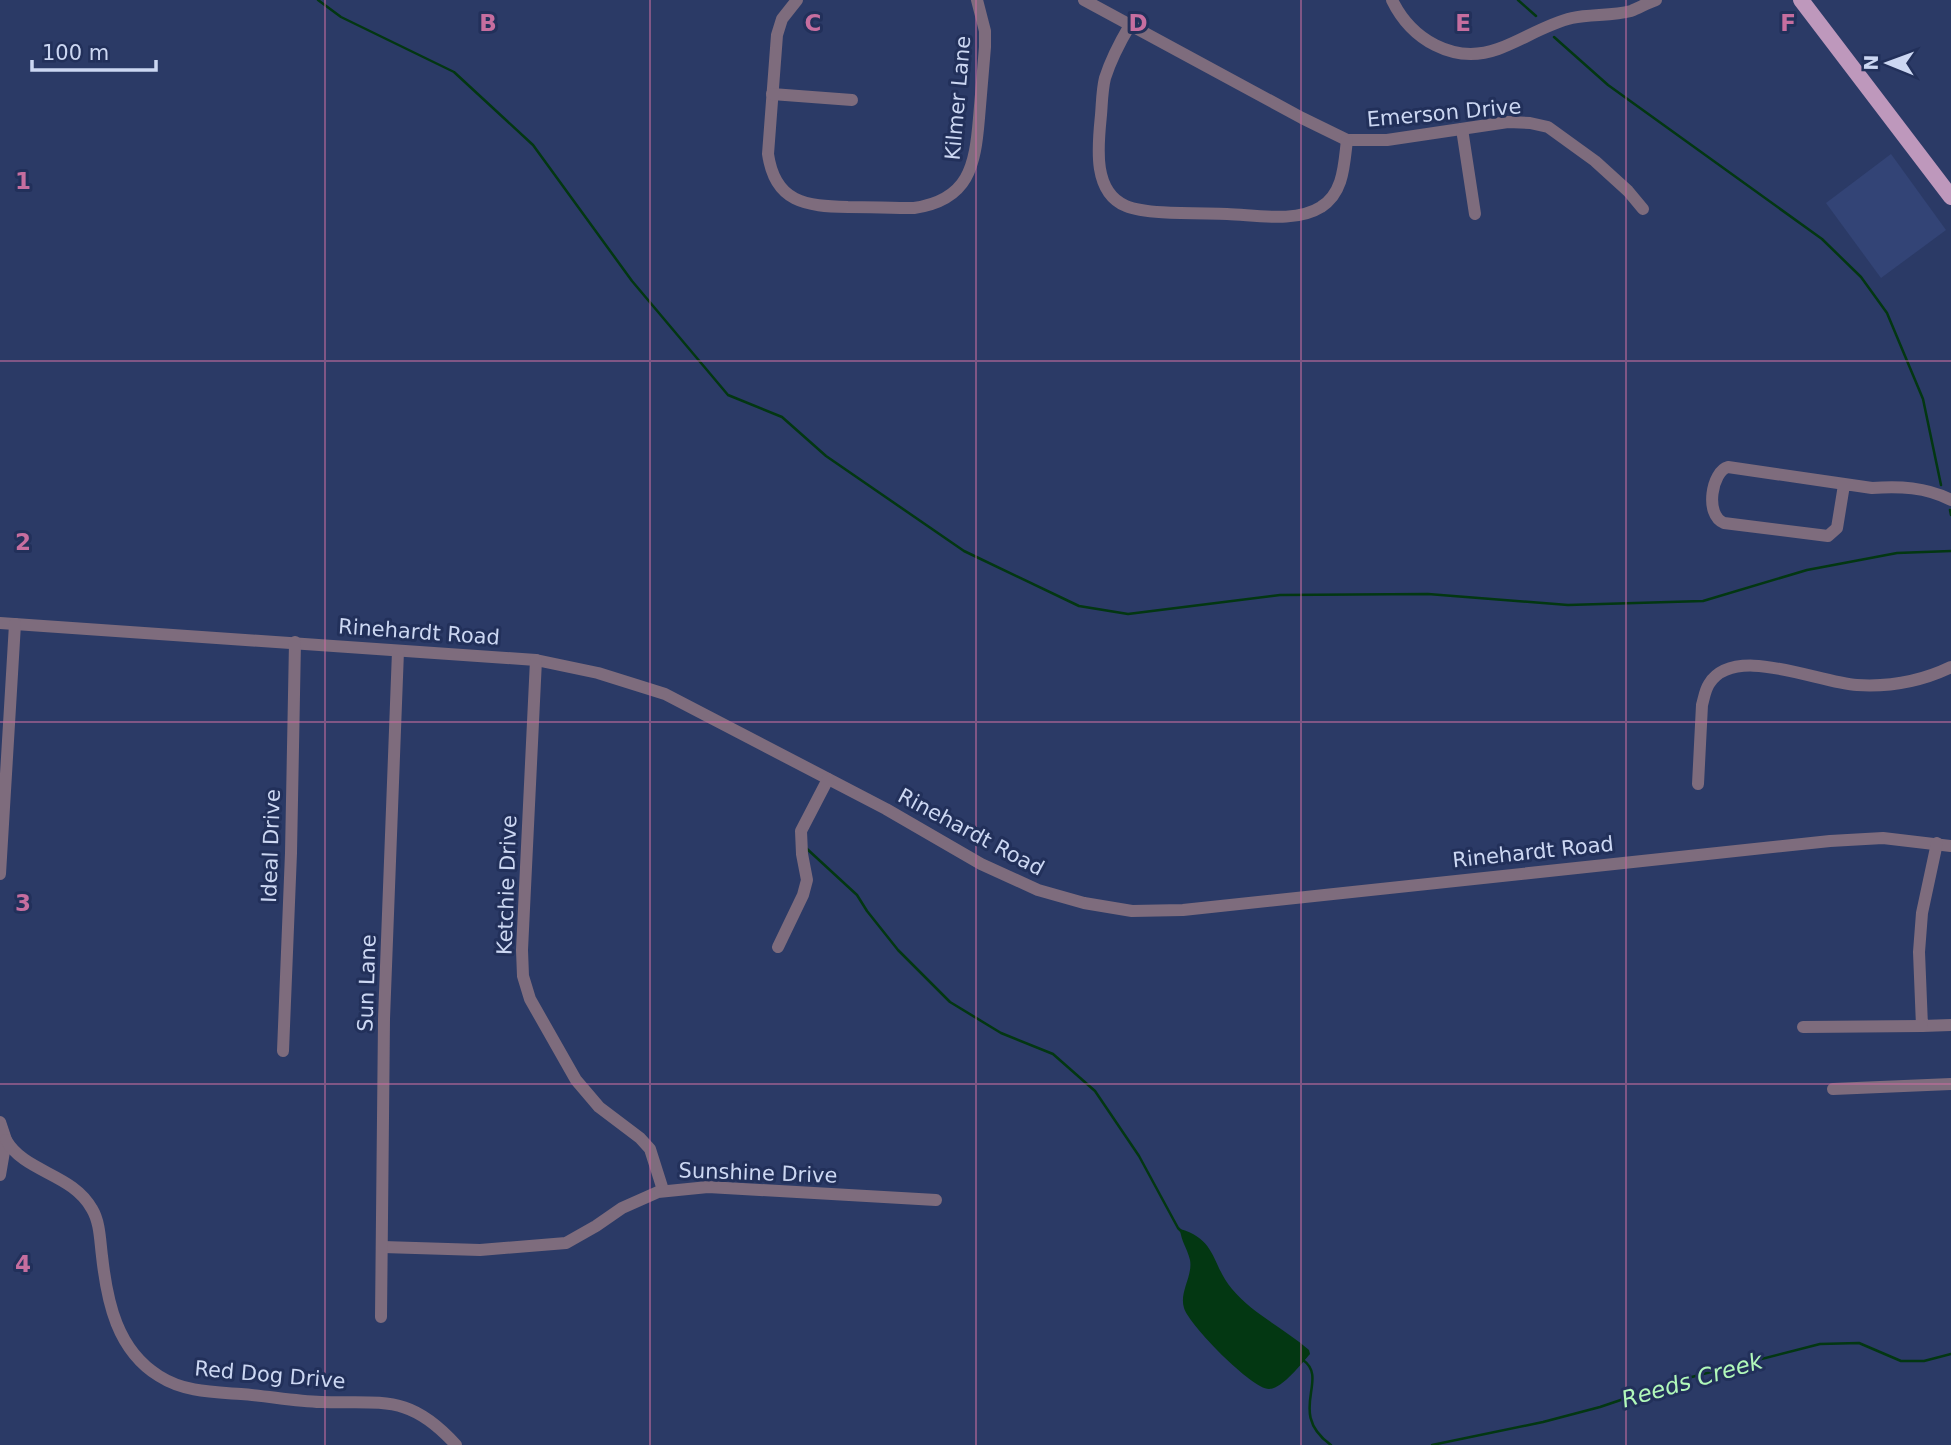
<svg xmlns="http://www.w3.org/2000/svg" width="1951" height="1445" font-family="'DejaVu Sans',sans-serif">
<style>
.built{fill:#334476}
.water{fill:#033712}
.lines{fill:none;stroke-linecap:round;stroke-linejoin:round}
.stream{stroke:#033712;stroke-width:2.5}
.minor{stroke:#7e6c7d;stroke-width:12}
.major{stroke:#be98bc;stroke-width:16}
.grid{fill:none;stroke:#c66e9f;stroke-width:2;stroke-opacity:0.55}
.labels{text-anchor:middle;dominant-baseline:central;stroke-width:6;stroke-linejoin:round;paint-order:stroke}
.street-label{font-size:21px;fill:#ccd7f2;stroke:#22305a}
.water-label{font-size:23px;font-style:italic;fill:#b1f9ba;stroke:#22305a}
.grid-label{font-size:23px;text-anchor:middle;font-weight:bold;fill:#c66e9f;stroke:#22305a;stroke-width:6;stroke-linejoin:round;paint-order:stroke}
</style>
<rect width="100%" height="100%" fill="#2b3a66"/>
<polygon class="built" points="1891,154 1946,230 1881,278 1826,203"/>
<path class="water" d="M1180 1229C1217 1239 1212 1266 1232 1289 1254 1315 1284 1328 1309 1350L1310 1354C1302 1363 1282 1389 1269 1389 1252 1389 1189 1325 1184 1308 1179 1292 1193 1276 1190 1260 1187 1248 1181 1241 1180 1229Z"/>
<g class="lines">
<g class="stream">
<polyline points="318,0 341,17 454,72 533,145 632,281 728,395 782,417 826,456 964,551 1079,606 1128,614 1280,595 1428,594 1568,605 1703,601 1807,570 1897,553 1951,551"/>
<polyline points="1518,0 1536,16"/>
<polyline points="1554,37 1608,85 1822,239 1861,277 1887,313 1923,399 1941,485"/>
<polyline points="1950,510 1951,515"/>
<polyline points="806,848 857,895 867,911 898,950 950,1002 1001,1033 1053,1054 1095,1091 1139,1156 1178,1228 1182,1232"/>
<path d="M1303 1360C1330 1379 1286 1413 1331 1445"/>
<polyline points="1432,1445 1543,1422 1600,1407 1680,1380 1820,1344 1859,1343 1901,1361 1924,1361 1951,1354"/>
</g>
<g class="minor">
<path d="M797 0 782 19 777 35 768 154C775 203 806 206 848 207 870 207 892 208 914 208 969 200 975 166 979 118 981 94 983 70 985 47V31L977 0"/>
<polyline points="1084,0 1302,118 1347,140 1387,140 1508,122 1530,123 1548,127 1595,161 1628,191 1643,209"/>
<path d="M1392 0C1411 39 1453 65 1498 49 1523 40 1546 24 1572 18 1591 14 1612 16 1631 11 1639 8 1647 3 1656 0"/>
<path d="M1130 25C1120 42 1111 59 1105 78 1102 90 1102 103 1101 115 1098 145 1092 192 1126 206 1147 215 1203 213 1227 214 1256 215 1296 223 1321 207 1344 193 1344 164 1347 140"/>
<polyline points="772,94 852,100"/>
<polyline points="1462,129 1475,214"/>
<path d="M1844 485 1837 528 1828 536 1724 523C1704 515 1712 471 1728 467L1872 488C1899 486 1926 487 1951 500"/>
<polyline points="0,623 536,660 598,673 665,694 886,809 981,864 1038,890 1084,903 1132,911 1183,910 1830,841 1883,838 1951,846"/>
<polyline points="536,660 522,950 523,976 530,999 576,1080 599,1107 640,1138 650,1149 663,1190"/>
<path d="M1698 784 1702 705C1704 698 1705 690 1709 684 1734 643 1818 683 1857 685 1890 687 1922 681 1951 667"/>
<polyline points="1937,843 1922,913 1919,952 1922,1026 1951,1025"/>
<polyline points="0,874 15,624"/>
<polyline points="778,947 803,895 807,880 802,854 801,831 828,779"/>
<polyline points="1803,1027 1922,1026"/>
<polyline points="283,1051 291,853 295,642"/>
<polyline points="1833,1089 1951,1084"/>
<polyline points="0,1122 6,1140 0,1175"/>
<path d="M6 1140C25 1173 72 1173 92 1209 100 1222 100 1241 102 1256 107 1302 117 1350 159 1376 184 1392 212 1392 241 1394 268 1396 294 1401 321 1402 383 1404 409 1393 456 1445"/>
<polyline points="383,1247 480,1250 566,1243 596,1226 622,1208 658,1192 708,1187 936,1200"/>
<polyline points="381,1317 384,1019 398,651"/>
</g>
<polyline class="major" points="1801,0 1951,197"/>
</g>
<path class="grid" d="M325 0V1445M650 0V1445M976 0V1445M1301 0V1445M1626 0V1445M0 361H1951M0 722H1951M0 1084H1951"/>
<g class="labels">
<g class="street-label">
<text transform="translate(958 98) rotate(-85)">Kilmer Lane</text>
<text transform="translate(1444 113) rotate(-5)">Emerson Drive</text>
<text transform="translate(419 632) rotate(4)">Rinehardt Road</text>
<text transform="translate(971 832) rotate(28)">Rinehardt Road</text>
<text transform="translate(271 846) rotate(-88)">Ideal Drive</text>
<text transform="translate(1533 852) rotate(-6)">Rinehardt Road</text>
<text transform="translate(507 885) rotate(-88)">Ketchie Drive</text>
<text transform="translate(367 983) rotate(-88)">Sun Lane</text>
<text transform="translate(758 1173) rotate(2)">Sunshine Drive</text>
<text transform="translate(270 1375) rotate(5)">Red Dog Drive</text>
</g>
<g class="water-label">
<text transform="translate(1692 1380) rotate(-16)">Reeds Creek</text>
</g>
</g>
<g class="grid-label">
<text x="488" y="31">B</text>
<text x="813" y="31">C</text>
<text x="1138" y="31">D</text>
<text x="1463" y="31">E</text>
<text x="1788" y="31">F</text>
<text x="23" y="189">1</text>
<text x="23" y="550">2</text>
<text x="23" y="911">3</text>
<text x="23" y="1272">4</text>
</g>
<g transform="translate(1888 63) rotate(271)" stroke="#22305a" stroke-width="5" paint-order="stroke">
<path d="M0-5L12 26L0 18L-12 26Z" fill="#ccd7f2"/>
<text y="-10" font-size="19" font-weight="bold" text-anchor="middle" fill="#ccd7f2">N</text>
</g>
<path d="M32 60v10h124v-10" fill="none" stroke="#ccd7f2" stroke-width="3.5"/>
<text x="42" y="60" font-size="21" fill="#ccd7f2" stroke="#22305a" stroke-width="5" paint-order="stroke">100 m</text>
</svg>
